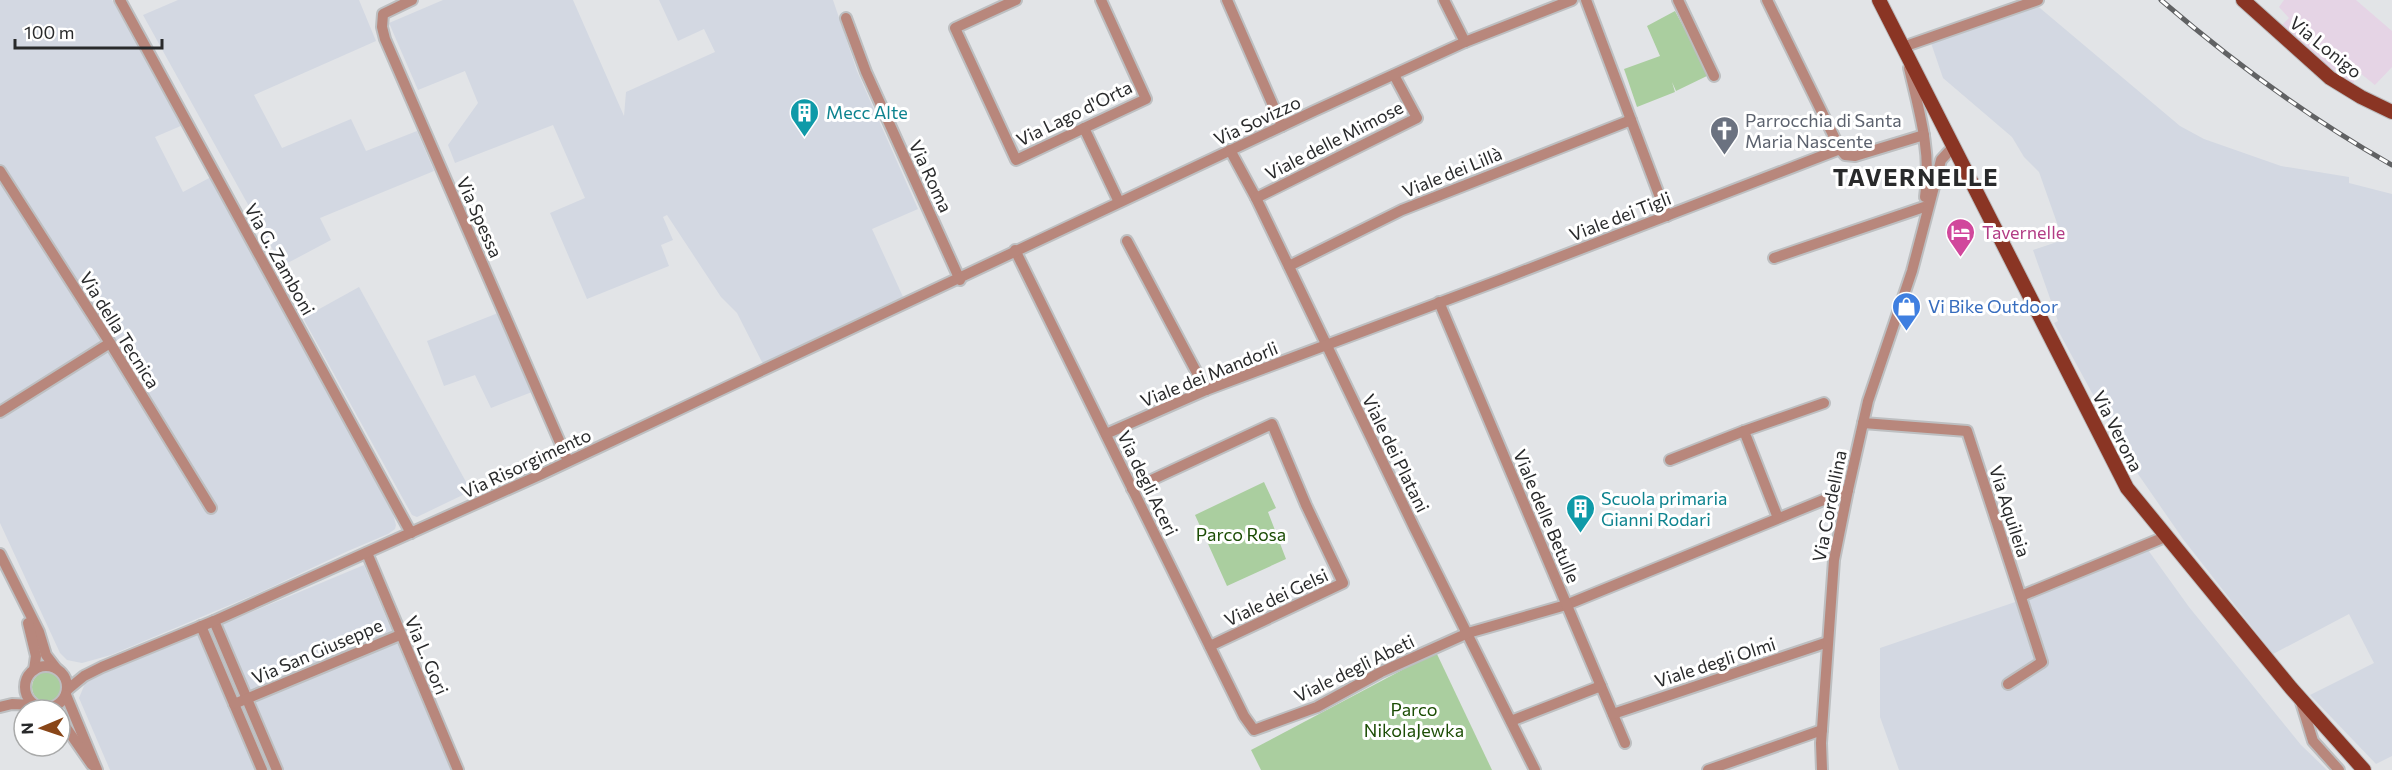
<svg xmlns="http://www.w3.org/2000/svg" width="2392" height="770" font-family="Commissioner,sans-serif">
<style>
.commercial{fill:#e5d4e5}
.built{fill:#d3d8e2}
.green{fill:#aace9f}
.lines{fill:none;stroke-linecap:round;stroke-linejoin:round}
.minor-casing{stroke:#bdbfc1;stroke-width:14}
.major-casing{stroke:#bdbfc1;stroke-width:16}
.minor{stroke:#b8877c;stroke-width:10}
.major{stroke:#8a3524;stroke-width:14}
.rail-casing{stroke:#616264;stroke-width:5}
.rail{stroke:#fff;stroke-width:3;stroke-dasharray:9;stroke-linecap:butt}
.labels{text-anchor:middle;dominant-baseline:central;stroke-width:6;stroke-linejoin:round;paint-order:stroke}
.street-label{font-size:18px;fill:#292a2b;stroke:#fff}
.culture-label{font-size:18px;fill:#0d838f;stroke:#fff;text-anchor:start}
.worship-label{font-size:18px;fill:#5b616d;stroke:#fff;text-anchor:start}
.hotel-label{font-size:18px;fill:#b23c85;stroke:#fff;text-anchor:start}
.shop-label{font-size:18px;fill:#366cbe;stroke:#fff;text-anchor:start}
.park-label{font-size:18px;fill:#1c4d05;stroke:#fff}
.district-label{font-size:24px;font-weight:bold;letter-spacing:1.5px;fill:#292a2b;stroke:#fff}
</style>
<rect width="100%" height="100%" fill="#e2e4e7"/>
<polygon class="commercial" points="2284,0 2356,0 2392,31 2392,67 2375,85 2360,73 2354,79 2354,89 2279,28 2289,18 2279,7"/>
<g class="built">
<polygon points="0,0 112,0 183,125 155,137 183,192 211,177 393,514 396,525 395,529 388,534 348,551 263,591 111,655 82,663 67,660 60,653 0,523"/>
<polygon points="178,0 359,0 376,41 254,95 282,148 351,119 366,151 417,131 434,171 320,218 331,240 282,266 143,15"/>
<polygon points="443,0 573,0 624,116 626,92 715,52 704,29 678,41 659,0 833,0 857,71 918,209 872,229 904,299 764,366 737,313 721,297 667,215 663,217 673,240 661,245 669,266 587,299 550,213 585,198 553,125 455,163 448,145 478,103 465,71 418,90 389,23"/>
<polygon points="2034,3 2180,126 2204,139 2281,166 2349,177 2349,183 2392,194 2392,756 2376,764 2310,695 2374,663 2349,614 2273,654 2183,539 2129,461 2054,323 2058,321 2033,250 2063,240 2039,172 2024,157 2012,137 1943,78 1931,43"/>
<polygon points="359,287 471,491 417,517 412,515 402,497 303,318"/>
<polygon points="498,313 532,392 491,408 475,375 444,386 427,341"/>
<polygon points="2148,550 2189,607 2301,745 2327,770 1899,770 1880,717 1880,648 2027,598"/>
<polygon points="364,565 451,770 110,770 79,698 86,681"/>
</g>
<g class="green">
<polygon points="1675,11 1709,75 1676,91 1672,82 1675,92 1637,107 1624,69 1660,56 1647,26"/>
<polygon points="1264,482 1276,508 1268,512 1286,559 1227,586 1195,515"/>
<polygon points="1436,652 1492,770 1261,770 1251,750"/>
<circle cx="47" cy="687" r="15"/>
</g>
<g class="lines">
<defs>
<g id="minor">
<polyline points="120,0 411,533"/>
<polyline points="412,0 383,14 382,27 385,39 568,461"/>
<polyline points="1016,0 955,28 1016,160 1146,99 1101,0"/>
<polyline points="1227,0 1282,126"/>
<polyline points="1444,0 1465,42"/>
<polyline points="1586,0 1667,216"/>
<polyline points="1678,0 1714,76"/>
<polyline points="1767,0 1840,149"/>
<polyline points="846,18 866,72 960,280"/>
<polyline points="1903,47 2038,0"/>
<path d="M1909 68C1919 110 1932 154 1925 197"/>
<polyline points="1084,128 1119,202"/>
<polyline points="1230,150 1256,198 1414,527 1535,770"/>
<polyline points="0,171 110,343 211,508"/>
<polyline points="1256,198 1417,118 1394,75"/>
<polyline points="1127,241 1206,390"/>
<polyline points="1015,250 1244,716 1254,730 1317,707 1381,672 1468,633 1566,605 1848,490"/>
<polyline points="1774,258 1924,207"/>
<polyline points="1289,266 1402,210 1631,120"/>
<polyline points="1439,302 1625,743"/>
<polyline points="0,412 110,343"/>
<polyline points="1863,423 1967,431 2042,662 2008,684"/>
<polyline points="1106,434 1206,390 1500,280 1840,149 1845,155 1855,156 1924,135"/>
<polyline points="1670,460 1744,431"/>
<polyline points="1132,489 1272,424 1306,505 1343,583 1210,646"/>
<polyline points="1778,518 1744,431 1824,403"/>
<polyline points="367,553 458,770"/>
<polyline points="0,554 39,632 46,655 56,668"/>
<polyline points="2021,596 2165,537"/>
<polyline points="214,621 277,770"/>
<polyline points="28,623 36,656 34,670"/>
<polyline points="201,626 262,770"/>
<circle cx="46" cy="687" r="21"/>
<polyline points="67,690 84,676 102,667 214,621 542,474 1314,111 1465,42 1572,0"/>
<polyline points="66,695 97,770"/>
<polyline points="2300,699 2313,741 2339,770"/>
<polyline points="234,704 400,635"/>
<polyline points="0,707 12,704 34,705"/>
<polyline points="1613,714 1828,642"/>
<polyline points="1511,721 1601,686"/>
<polyline points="60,722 67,729 92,765"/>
<polyline points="1708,770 1822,730"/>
<polyline points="1822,770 1821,743 1834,560 1848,490 1868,401 1912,271 1941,160 1953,147"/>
</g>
<g id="major">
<polyline points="1879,0 2127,488 2291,688 2364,770"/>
<polyline points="2243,0 2330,78 2361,97 2392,112"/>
</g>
</defs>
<use href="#minor" class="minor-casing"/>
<use href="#major" class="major-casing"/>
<use href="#minor" class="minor"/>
<use href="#major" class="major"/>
<defs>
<path id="rail" d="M2161 0C2233 62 2309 118 2392 165"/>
</defs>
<use href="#rail" class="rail-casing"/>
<use href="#rail" class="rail"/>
</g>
<defs>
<symbol id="building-pin" viewBox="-11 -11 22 30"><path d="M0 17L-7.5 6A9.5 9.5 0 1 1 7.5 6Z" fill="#0f9aa8" stroke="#fff"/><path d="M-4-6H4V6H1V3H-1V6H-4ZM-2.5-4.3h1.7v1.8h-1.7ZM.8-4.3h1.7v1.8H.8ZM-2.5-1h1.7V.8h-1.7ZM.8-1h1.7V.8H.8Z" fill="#fff"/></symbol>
<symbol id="church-pin" viewBox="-11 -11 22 30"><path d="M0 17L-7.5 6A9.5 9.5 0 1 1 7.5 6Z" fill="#6b7280" stroke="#fff"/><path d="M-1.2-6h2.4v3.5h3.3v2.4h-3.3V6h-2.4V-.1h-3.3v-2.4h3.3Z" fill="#fff"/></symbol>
<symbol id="hotel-pin" viewBox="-11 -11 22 30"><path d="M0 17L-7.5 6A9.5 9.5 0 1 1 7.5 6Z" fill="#d1479c" stroke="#fff"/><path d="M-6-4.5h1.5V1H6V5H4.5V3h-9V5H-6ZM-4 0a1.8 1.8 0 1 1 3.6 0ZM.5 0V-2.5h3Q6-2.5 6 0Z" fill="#fff"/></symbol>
<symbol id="shop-pin" viewBox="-11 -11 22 30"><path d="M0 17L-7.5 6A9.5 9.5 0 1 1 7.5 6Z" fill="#3f7fe0" stroke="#fff"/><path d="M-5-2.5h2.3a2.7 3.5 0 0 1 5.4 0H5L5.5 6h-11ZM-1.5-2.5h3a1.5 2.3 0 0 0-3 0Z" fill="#fff"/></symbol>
</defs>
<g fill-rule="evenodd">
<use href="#building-pin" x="788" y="96" width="33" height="45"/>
<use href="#church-pin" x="1708" y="114" width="33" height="45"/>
<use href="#hotel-pin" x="1944" y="216" width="33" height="45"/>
<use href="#shop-pin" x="1890" y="290" width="33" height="45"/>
<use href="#building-pin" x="1564" y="492" width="33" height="45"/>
</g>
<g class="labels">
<g class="street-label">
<text transform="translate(2326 47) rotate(39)">Via Lonigo</text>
<text transform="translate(1074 113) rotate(-26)">Via Lago d'Orta</text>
<text transform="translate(1257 120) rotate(-25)">Via Sovizzo</text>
<text transform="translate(1334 140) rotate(-27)">Viale delle Mimose</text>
<text transform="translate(1452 172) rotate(-22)">Viale dei Lillà</text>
<text transform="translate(931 176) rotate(65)">Via Roma</text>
<text transform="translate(1620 216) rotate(-21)">Viale dei Tigli</text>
<text transform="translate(480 217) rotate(66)">Via Spessa</text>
<text transform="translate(280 259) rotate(61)">Via G. Zamboni</text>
<text transform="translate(120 330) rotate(58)">Via della Tecnica</text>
<text transform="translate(1209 374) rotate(-22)">Viale dei Mandorli</text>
<text transform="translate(2118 431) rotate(63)">Via Verona</text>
<text transform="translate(1396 453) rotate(64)">Viale dei Platani</text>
<text transform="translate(526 463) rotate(-25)">Via Risorgimento</text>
<text transform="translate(1148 483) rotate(64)">Via degli Aceri</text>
<text transform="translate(1829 506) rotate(-79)">Via Cordellina</text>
<text transform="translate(2010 511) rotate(72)">Via Aquileia</text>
<text transform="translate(1547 516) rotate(67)">Viale delle Betulle</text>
<text transform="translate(1276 597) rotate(-25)">Viale dei Gelsi</text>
<text transform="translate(317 651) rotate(-23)">Via San Giuseppe</text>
<text transform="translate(427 655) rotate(67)">Via L. Gori</text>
<text transform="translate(1715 662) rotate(-18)">Viale degli Olmi</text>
<text transform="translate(1354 668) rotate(-26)">Viale degli Abeti</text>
</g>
<g class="culture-label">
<text x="826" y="112">Mecc Alte</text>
<text x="1601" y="498">Scuola primaria<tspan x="1601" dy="21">Gianni Rodari</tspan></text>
</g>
<g class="worship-label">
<text x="1745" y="120">Parrocchia di Santa<tspan x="1745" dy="21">Maria Nascente</tspan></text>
</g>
<g class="hotel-label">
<text x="1982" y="232">Tavernelle</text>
</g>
<g class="shop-label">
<text x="1928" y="306">Vi Bike Outdoor</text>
</g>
<g class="park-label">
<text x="1241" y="534">Parco Rosa</text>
<text x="1414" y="709">Parco<tspan x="1414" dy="21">NikolaJewka</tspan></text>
</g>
<g class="district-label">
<text x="1916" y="176">TAVERNELLE</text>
</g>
</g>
<g transform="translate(42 728) rotate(268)"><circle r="28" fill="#ffffff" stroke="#a9aaaa" stroke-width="1.5"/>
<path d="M0-4.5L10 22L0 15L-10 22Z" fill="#894618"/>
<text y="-9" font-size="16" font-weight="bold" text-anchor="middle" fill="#292a2b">N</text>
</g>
<path d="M15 39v9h147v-9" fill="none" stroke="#292a2b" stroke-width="3"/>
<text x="24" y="39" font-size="18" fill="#292a2b" stroke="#ffffff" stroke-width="4.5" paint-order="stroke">100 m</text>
</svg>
